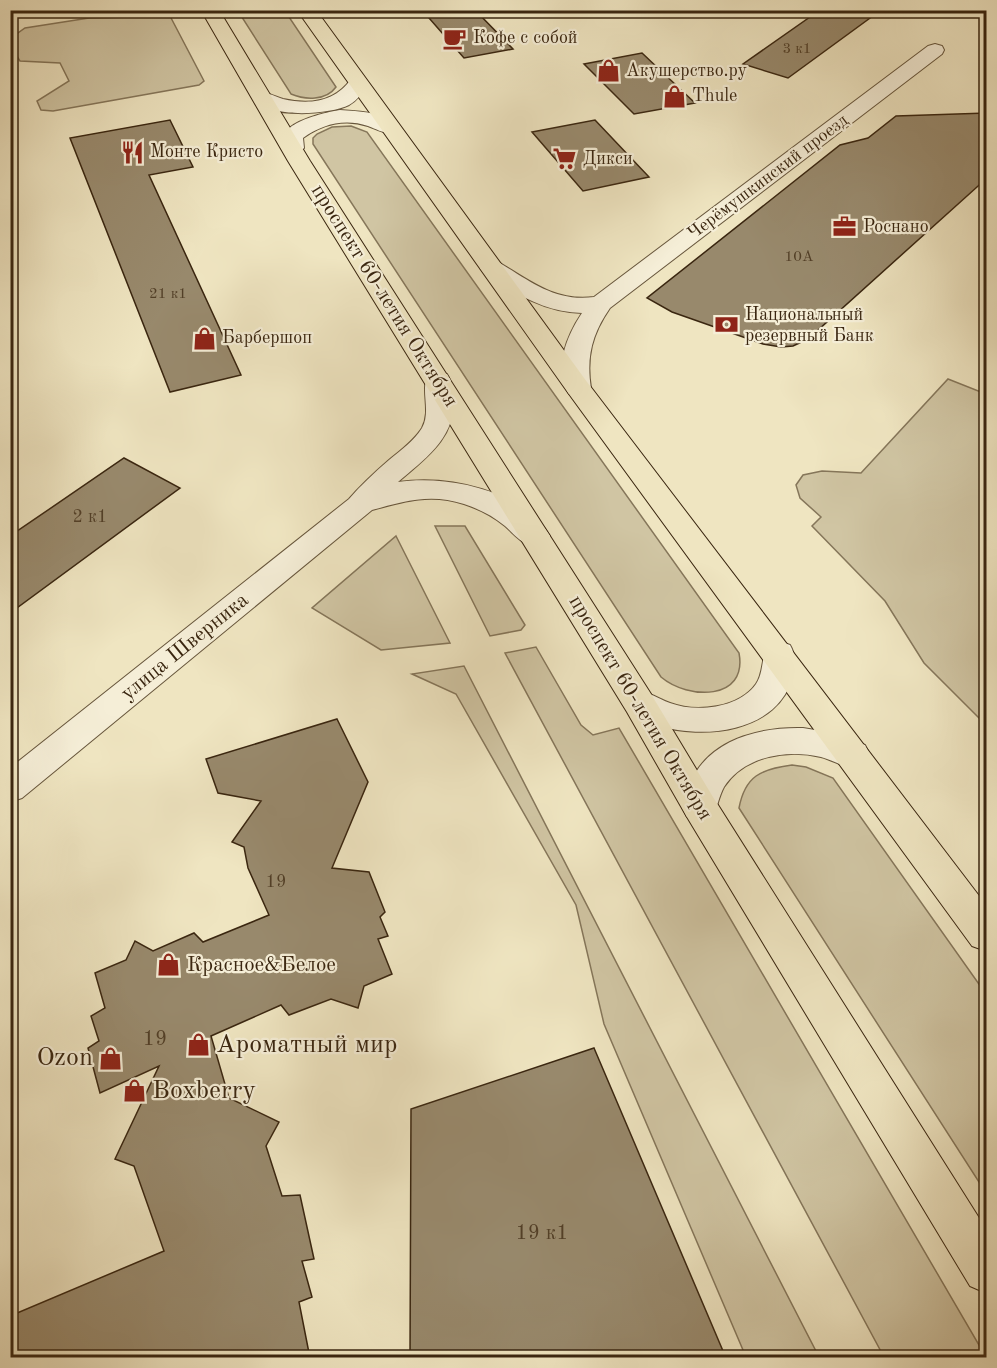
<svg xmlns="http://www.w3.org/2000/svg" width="997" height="1368" font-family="'Old Standard TT',serif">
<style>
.green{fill:#d0c5a3;stroke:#85765a;stroke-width:1.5}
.building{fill:#98896c;stroke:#3a2610;stroke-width:1.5}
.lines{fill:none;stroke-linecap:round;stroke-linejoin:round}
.minor-casing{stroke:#67563c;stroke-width:2}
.primary-casing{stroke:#3a2610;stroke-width:2}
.minor{fill:#f5eed7;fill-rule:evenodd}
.primary{fill:#efe5c1;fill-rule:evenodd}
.labels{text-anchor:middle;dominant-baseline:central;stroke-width:4.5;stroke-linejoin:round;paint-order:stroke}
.far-number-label{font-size:15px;fill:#523f27}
.far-poi-label{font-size:18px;fill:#3a2610;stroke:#f5eed7;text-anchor:start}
.far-street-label{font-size:18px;fill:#3a2610;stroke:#f5eed7}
.number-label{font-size:18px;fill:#523f27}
.street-label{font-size:21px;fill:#3a2610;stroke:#f5eed7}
.poi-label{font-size:21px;fill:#3a2610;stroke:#f5eed7;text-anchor:start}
.near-number-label{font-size:21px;fill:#523f27}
.near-poi-label{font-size:26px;fill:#3a2610;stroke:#f5eed7;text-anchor:start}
</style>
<rect width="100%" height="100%" fill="#efe5c1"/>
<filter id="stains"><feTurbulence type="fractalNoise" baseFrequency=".00333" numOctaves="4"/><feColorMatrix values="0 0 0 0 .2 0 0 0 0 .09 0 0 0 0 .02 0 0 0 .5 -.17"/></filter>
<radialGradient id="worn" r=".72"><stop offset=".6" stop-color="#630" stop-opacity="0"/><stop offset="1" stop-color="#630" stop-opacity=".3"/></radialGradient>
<g class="green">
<path d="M238 11H285L336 87C326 101 305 100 291 94Z"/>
<polygon points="170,16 204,81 199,85 53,111 41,110 37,101 69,81 60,63 20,61 11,47 11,38 25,28 89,18"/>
<path d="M351 126 367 132 739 653C748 701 688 700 661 677L313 144V138L317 134 332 127Z"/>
<polygon points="948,379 986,394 986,725 924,663 885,601 812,526 821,517 800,498 796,485 803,475 822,471 861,473"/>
<polygon points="435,526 465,526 525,625 521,630 490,636"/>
<polygon points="396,536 450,643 381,650 312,608"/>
<polygon points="536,647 581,725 593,735 619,728 986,1357 884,1357 505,653"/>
<polygon points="464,666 819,1357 746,1357 604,1024 576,905 456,694 412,674"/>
<path d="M792 765 806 767 833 778 986 994V1193L739 808C745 776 761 769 792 765Z"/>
</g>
<g class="building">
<polygon points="422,10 475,10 513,49 464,58"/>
<polygon points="820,10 881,10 788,78 743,64"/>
<polygon points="642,53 695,103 634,114 584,64"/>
<polygon points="987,113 987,178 808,339 793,346 781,347 763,344 672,312 647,298 840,145 868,138 896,116"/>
<polygon points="170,120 193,167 149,175 241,375 170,392 70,138"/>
<polygon points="595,120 649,177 583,191 532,132"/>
<polygon points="124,458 180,488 10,613 10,536"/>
<polygon points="337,719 368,782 332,868 369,872 385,912 380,917 388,936 378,939 392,974 364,986 358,1008 331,999 289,1015 281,1005 211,1036 229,1098 279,1122 266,1146 282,1196 300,1195 314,1259 302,1261 312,1297 299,1302 310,1358 10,1358 10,1316 164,1251 134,1166 115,1159 159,1066 100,1093 88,1048 99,1041 91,1016 105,1008 95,973 126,960 135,941 153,951 194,933 203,942 269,915 248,868 244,847 232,842 261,801 218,793 206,759"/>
<polygon points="594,1048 726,1358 410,1358 411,1109"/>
</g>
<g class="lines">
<defs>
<g id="minor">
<path d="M935 44 942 46 944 50 942 54 610 308C592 334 586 357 591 388L587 394 578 396 569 394C552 369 568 334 582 313 543 312 515 293 484 273L480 268 484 263 492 261 500 263C531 282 556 302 594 297L928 46Z"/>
<path d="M358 77 365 79 368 83C363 92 358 100 349 105 329 115 267 119 253 98L256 94C267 91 273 96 283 99 310 105 335 102 351 79Z"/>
<path d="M340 110C357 111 389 112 399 128L396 132C385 135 379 130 368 126 345 118 322 124 303 138L304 148 300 152 293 154 286 152C267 125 322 113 340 110Z"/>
<path d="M438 372 447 374C452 381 452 388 453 396 458 436 425 459 398 482 448 475 522 490 550 536L546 543C539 545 534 547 527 544 519 541 512 532 505 526 493 516 479 509 464 504 431 493 404 501 372 510L22 798 10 802V768L349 499C361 485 374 473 389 460 400 451 414 441 422 428 432 410 419 388 429 374Z"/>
<path d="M779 641 790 645C796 655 795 664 793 676 778 733 703 740 656 725 642 721 629 715 622 703L627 694C647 688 653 697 670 703 697 713 739 708 756 684 764 673 761 657 768 645Z"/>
<path d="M803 728 827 732 865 745 870 755 865 765C846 771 839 762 821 757 787 749 744 756 724 787 719 796 717 808 713 817L700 822 687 817 682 807C686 795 689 783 696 772 718 737 764 727 803 728Z"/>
</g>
<g id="primary">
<polygon points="201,10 219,10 310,161 651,694 713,797 986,1229 986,1293 970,1286 687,817 627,712 288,161"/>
<polygon points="297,10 316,10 587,382 986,905 986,951 972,946 569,394"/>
</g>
</defs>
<use href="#minor" class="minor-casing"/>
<use href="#primary" class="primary-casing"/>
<use href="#minor" class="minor"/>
<use href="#primary" class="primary"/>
</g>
<defs>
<symbol id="cafe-bare" viewBox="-9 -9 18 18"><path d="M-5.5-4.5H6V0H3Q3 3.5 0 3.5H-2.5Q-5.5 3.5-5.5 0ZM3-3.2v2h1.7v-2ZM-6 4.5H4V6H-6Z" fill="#8f2418" stroke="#f5eed7" stroke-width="2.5" paint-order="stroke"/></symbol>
<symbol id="shop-bare" viewBox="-9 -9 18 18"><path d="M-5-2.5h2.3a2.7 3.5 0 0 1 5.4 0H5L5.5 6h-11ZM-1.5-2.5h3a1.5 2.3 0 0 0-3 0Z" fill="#8f2418" stroke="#f5eed7" stroke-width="2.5" paint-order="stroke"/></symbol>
<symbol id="restaurant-bare" viewBox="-9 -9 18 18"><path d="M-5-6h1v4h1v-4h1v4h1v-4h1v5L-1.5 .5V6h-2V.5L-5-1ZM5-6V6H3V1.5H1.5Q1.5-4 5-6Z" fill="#8f2418" stroke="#f5eed7" stroke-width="2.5" paint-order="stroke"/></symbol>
<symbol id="supermarket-bare" viewBox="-9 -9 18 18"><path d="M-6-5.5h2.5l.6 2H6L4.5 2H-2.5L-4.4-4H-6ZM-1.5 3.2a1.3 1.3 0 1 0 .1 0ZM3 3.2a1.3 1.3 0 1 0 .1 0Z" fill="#8f2418" stroke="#f5eed7" stroke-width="2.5" paint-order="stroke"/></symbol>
<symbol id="office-bare" viewBox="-9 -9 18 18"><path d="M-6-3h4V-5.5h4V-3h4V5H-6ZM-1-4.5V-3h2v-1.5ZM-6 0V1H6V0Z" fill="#8f2418" stroke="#f5eed7" stroke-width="2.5" paint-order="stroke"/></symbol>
<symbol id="bank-bare" viewBox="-9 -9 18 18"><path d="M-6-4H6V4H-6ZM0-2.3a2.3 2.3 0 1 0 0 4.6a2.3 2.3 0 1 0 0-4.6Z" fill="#8f2418" stroke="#f5eed7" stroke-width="2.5" paint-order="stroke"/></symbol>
</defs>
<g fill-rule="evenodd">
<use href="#cafe-bare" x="438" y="22" width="33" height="33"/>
<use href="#shop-bare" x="592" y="54" width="33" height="33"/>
<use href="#shop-bare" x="658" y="80" width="33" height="33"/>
<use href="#restaurant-bare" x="116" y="136" width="33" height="33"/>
<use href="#supermarket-bare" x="548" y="142" width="33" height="33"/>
<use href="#office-bare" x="828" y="210" width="33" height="33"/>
<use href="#bank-bare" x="710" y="308" width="33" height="33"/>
<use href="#shop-bare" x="188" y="322" width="33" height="33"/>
<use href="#shop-bare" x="152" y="948" width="33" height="33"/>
<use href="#shop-bare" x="182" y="1028" width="33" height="33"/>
<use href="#shop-bare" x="94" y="1042" width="33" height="33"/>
<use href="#shop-bare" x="118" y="1074" width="33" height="33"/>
</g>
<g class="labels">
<g class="far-number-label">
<text x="797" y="49">3 к1</text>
<text x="799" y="257">10А</text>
<text x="168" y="294">21 к1</text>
</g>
<g class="far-poi-label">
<text x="473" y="38">Кофе с собой</text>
<text x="626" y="71">Акушерство.ру</text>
<text x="692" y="96">Thule</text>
<text x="150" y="152">Монте Кристо</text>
<text x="583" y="159">Дикси</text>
<text x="863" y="227">Роснано</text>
<text x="745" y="315">Национальный<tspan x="745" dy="21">резервный Банк</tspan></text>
<text x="222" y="338">Барбершоп</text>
</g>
<g class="far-street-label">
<text transform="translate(768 177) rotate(-37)">Черёмушкинский проезд</text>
</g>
<g class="number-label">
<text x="90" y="517">2 к1</text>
<text x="276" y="882">19</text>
</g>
<g class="street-label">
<text transform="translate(384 296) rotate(58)">проспект 60-летия Октября</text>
<text transform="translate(185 647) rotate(-39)">улица Шверника</text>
<text transform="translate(640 708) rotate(59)">проспект 60-летия Октября</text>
</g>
<g class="poi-label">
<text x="187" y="965">Красное&amp;Белое</text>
</g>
<g class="near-number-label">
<text x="155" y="1039">19</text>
<text x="542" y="1233">19 к1</text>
</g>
<g class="near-poi-label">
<text x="216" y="1045">Ароматный мир</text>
<text x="93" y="1058" text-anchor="end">Ozon</text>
<text x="152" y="1091">Boxberry</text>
</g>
</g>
<rect width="997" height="1368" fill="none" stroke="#efe5c1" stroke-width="36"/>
<rect x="12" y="12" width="973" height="1344" fill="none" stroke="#3a2610" stroke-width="3"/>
<rect x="18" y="18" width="961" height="1332" fill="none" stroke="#3a2610" stroke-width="1.5"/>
<rect width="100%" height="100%" filter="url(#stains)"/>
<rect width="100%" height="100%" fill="url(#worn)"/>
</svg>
